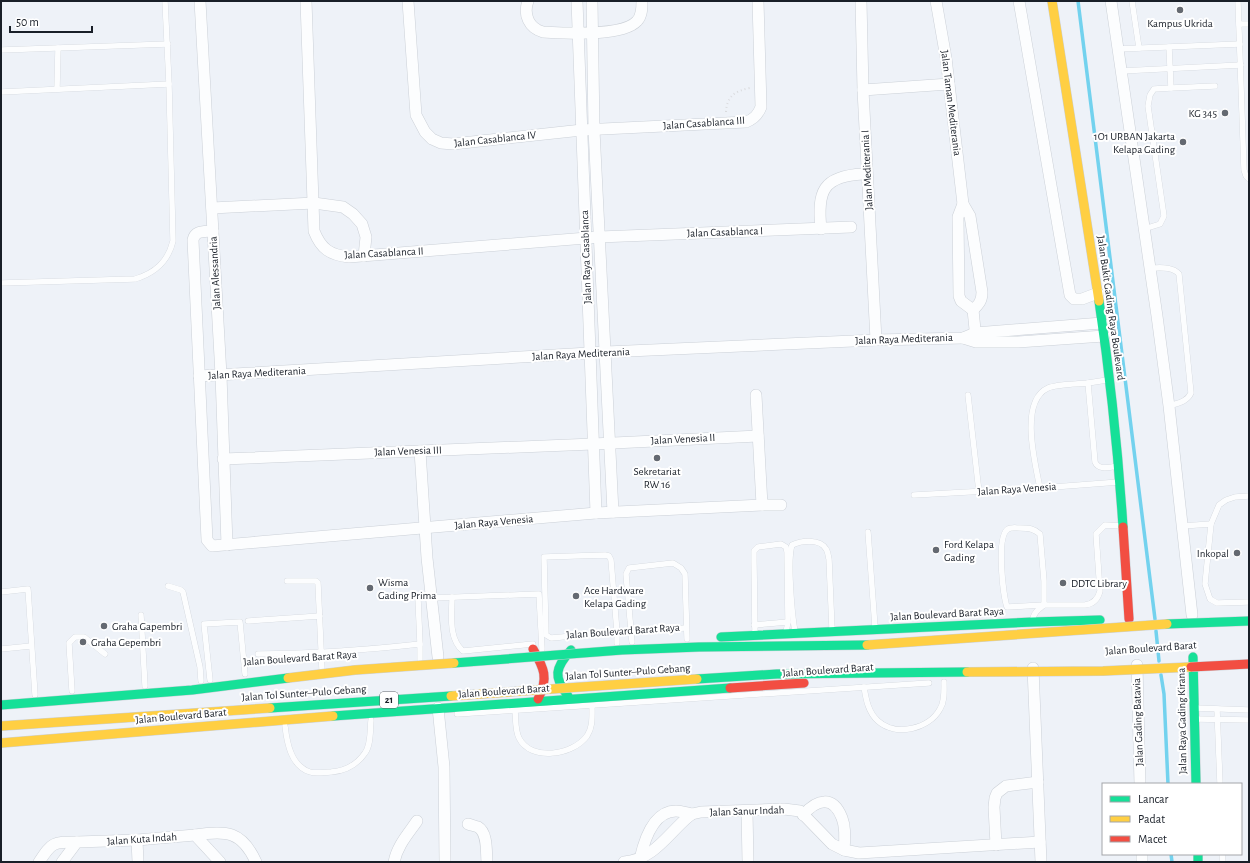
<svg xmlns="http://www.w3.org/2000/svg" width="1250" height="863" font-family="'Alegreya Sans',sans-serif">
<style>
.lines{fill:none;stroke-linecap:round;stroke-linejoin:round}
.stream{stroke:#73d2ee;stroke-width:3.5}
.lane-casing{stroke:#cbd0d7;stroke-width:6}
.street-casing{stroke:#cbd0d7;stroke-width:12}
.fast-casing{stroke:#cbd0d7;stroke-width:10}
.slow-casing{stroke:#cbd0d7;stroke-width:10}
.jam-casing{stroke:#cbd0d7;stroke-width:10}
.path{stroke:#dadbde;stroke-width:2;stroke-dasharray:1 3;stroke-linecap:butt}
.lane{stroke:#fcfdfe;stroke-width:5.5}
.street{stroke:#fcfdfe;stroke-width:11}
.fast{stroke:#16e098;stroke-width:9}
.slow{stroke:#ffcf43;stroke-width:9}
.jam{stroke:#f24e42;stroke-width:9}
.fast-bridge-casing{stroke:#cbd0d7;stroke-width:10;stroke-linecap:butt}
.slow-bridge-casing{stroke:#cbd0d7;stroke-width:10;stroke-linecap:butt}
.jam-bridge-casing{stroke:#cbd0d7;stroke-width:10;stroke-linecap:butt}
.fast-bridge{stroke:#16e098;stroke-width:9}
.slow-bridge{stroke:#ffcf43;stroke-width:9}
.jam-bridge{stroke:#f24e42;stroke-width:9}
.poi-dot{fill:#646971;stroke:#fff;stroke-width:1.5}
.labels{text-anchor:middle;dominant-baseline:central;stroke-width:4;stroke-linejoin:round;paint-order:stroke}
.shield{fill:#fff;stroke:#5e6268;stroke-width:1}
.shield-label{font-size:10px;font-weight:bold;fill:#191f28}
.poi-label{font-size:11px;fill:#191f28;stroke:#fff;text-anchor:start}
.street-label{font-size:11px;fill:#191f28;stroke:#fff}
</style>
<rect width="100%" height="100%" fill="#eef2f8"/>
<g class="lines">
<g class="stream">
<polyline points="1078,1 1155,619"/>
<polyline points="1156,631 1159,661"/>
<polyline points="1161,675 1164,694 1168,784"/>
<polyline points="1171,854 1172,862"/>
</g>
<defs>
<g id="lane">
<polyline points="1132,1 1139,48"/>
<polyline points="1238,1 1244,170 1246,176 1249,179"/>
<polyline points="1239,24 1249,24"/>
<polyline points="1118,49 1240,44"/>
<polyline points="1,50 168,44"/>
<polyline points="1121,71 1241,65"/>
<polyline points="1171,88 1215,86"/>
<polyline points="57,89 58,48"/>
<polyline points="1,92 169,84"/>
<polyline points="1144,229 1160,224 1164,216 1148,106 1150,95 1154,89 1171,88 1169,47"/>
<path d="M1150 268C1160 268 1172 266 1179 274L1191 393C1187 402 1177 403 1169 406"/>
<path d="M1 283 135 279C155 273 168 262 173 241L169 84 165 1"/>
<path d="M1107 380 1088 383 1095 462C1099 471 1110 467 1118 466"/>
<polyline points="968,395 979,492"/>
<path d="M1040 488C1035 463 1019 401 1048 388 1056 384 1079 384 1088 383"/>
<polyline points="914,495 1040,488 1119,482"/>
<polyline points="1249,496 1235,497 1226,500 1219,505 1211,524 1205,584 1210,599 1217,603 1249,602"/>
<polyline points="1182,526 1211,524"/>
<polyline points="868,532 875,627"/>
<polyline points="287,581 316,581 318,583 322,670"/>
<polyline points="168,586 181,590 183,592 200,667 201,681"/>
<polyline points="1,592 28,589 35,695"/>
<path d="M452 597C452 615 448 638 463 651L533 644"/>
<polyline points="418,598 420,644"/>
<polyline points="432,598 539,594 542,649"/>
<polyline points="141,615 145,686"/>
<path d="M1033 620C1033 613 1039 609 1044 605V581L1040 534C1033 528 1028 528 1020 528 1016 528 1011 527 1008 529 996 536 1003 595 1007 607L1044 605H1085C1093 604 1098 599 1100 591L1096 534 1105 525 1121 526"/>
<polyline points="248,621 320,616"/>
<polyline points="754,625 788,622"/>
<polyline points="631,631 686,628"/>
<polyline points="617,632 551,638 546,635 544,557 605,555 609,556 611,560 617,632 617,643"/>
<path d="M795 632C792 615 787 560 792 545 801 541 820 538 826 549 828 551 828 556 829 559L832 629"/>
<polyline points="755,635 754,562 754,551 758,547 781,544 786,547 787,552 788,622 786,632"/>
<polyline points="632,642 626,574 629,568 673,563 681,568 685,574 687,639"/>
<polyline points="1,649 31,646"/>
<path d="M258 654C312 654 366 650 420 644V660"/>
<polyline points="210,680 204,624 240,622 245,674"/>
<path d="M864 687C866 699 868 712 878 721 896 737 929 729 940 709 945 701 944 691 944 682"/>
<polyline points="72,691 69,643 75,637 84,637 105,654"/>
<polyline points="1195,708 1249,710"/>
<polyline points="1217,709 1220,784"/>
<path d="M515 711C516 720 515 730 519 738 531 762 573 755 587 736 593 727 592 717 592 706"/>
<polyline points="457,714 929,683"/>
<polyline points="1195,719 1249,720"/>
<path d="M285 726C287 743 291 766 310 772 316 774 325 772 331 772 345 771 356 766 365 753 371 745 370 731 371 720"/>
<polyline points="1222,854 1223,862"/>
</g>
<g id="street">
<polyline points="200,1 221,375 227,545"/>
<path d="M306 1 314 231C321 249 330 255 349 257L599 237 851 227"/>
<path d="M408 1 416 115 425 132 432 139 441 143 453 144 582 130 746 122C754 119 758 115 761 107L758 1"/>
<path d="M528 1C523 15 529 28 543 32 564 33 623 37 637 21 642 16 642 8 642 1"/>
<polyline points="577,1 596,513"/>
<polyline points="592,1 594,130 613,512"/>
<polyline points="861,1 863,90 876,340"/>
<path d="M936 1 946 58 963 204 970 216 982 292C982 301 979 304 973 310"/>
<polyline points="1019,1 1070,295 1074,299 1082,299 1098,293"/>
<polyline points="1111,1 1157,316 1169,406 1192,615"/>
<polyline points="863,90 949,84"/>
<polyline points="963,204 958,217 959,296 961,301 973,310"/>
<polyline points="212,208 314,203 343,207 353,214 362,224 366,237 364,256"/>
<path d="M821 229C817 191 823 176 863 174"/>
<path d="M213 231C204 232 195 230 193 240L207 540 212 546 596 513 762 505H781"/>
<polyline points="973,310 976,339"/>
<polyline points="963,338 976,342 1018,342 1104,336"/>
<polyline points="199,376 606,352 876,340 963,338 975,333 1102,323"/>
<polyline points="756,395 762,505"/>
<polyline points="420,451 427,558 438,657"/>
<polyline points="223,459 593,444 758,436"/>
<polyline points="1137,665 1140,784"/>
<polyline points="1033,668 1041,862"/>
<polyline points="438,708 444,767 445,862"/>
<polyline points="747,811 748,862"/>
<path d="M803 815C817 799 833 795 842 818 846 828 845 840 844 850"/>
<path d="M468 824C471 825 475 826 478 827 488 833 486 852 487 862"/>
<path d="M195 835C226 830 242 831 256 862"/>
<polyline points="137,840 138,862"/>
<polyline points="996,845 994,807 995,798 997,793 1006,786 1038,782"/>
<polyline points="1142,854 1142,862"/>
<path d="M640 859C644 841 653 811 676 811 681 811 687 813 692 814"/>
<path d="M39 862C52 842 53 842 77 842"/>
<polyline points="62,862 77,842 137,840 195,835 220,862"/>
<path d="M394 862C397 846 408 834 417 821"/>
<path d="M624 862C654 859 667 835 688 817L692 814 701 812 784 809 800 811 832 844 844 850 859 853 1040 842"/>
</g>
<g id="fast">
<path d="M1099 301C1110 375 1118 451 1123 527"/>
<polyline points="721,637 1033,622 1100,620"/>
<polyline points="1193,657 1196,784"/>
<path d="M568 696C553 677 555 668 571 650"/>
<polyline points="333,716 730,688"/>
<polyline points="1198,854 1198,862"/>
</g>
<g id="slow">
<polyline points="1052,1 1099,301"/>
<polyline points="1,743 333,716"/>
</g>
<g id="jam">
<polyline points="1123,527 1129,619"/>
<path d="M533 649C544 668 549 678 538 699"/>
<polyline points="730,688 804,683"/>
</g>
</defs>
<use href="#lane" class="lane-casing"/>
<use href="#street" class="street-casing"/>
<use href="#fast" class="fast-casing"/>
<use href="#slow" class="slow-casing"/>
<use href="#jam" class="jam-casing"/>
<path class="path" d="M726 112C727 96 735 91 750 88"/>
<use href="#lane" class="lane"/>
<use href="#street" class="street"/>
<use href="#fast" class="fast"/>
<use href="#slow" class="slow"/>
<use href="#jam" class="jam"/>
<defs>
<g id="fast-bridge">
<polyline points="1167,624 1249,621"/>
<polyline points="454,663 622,650 699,647 867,645"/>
<polyline points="697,679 777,674 967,672"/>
<polyline points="1,705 192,690 288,678"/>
<polyline points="270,708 451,696"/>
</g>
<g id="slow-bridge">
<polyline points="867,645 1167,624"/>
<polyline points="967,672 1103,671 1191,667"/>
<polyline points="288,678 355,670 454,663"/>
<polyline points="451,696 697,679"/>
<polyline points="1,726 270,708"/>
</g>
<polyline id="jam-bridge" points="1191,667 1249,664"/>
</defs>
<use href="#fast-bridge" class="fast-bridge-casing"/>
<use href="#slow-bridge" class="slow-bridge-casing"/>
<use href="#jam-bridge" class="jam-bridge-casing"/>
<use href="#fast-bridge" class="fast-bridge"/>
<use href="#slow-bridge" class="slow-bridge"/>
<use href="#jam-bridge" class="jam-bridge"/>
</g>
<g class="poi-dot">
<circle cx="1180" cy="10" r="4"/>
<circle cx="1225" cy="113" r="4"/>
<circle cx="1183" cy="142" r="4"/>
<circle cx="657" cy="458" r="4"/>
<circle cx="936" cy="550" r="4"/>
<circle cx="1237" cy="553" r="4"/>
<circle cx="1063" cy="583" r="4"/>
<circle cx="370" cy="588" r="4"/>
<circle cx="576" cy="596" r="4"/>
<circle cx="104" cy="626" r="4"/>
<circle cx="83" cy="642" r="4"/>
</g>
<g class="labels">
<rect class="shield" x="380" y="692" width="18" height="16" rx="3"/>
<g class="shield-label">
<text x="389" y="700">21</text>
</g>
<g class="poi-label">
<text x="1180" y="23" text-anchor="middle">Kampus Ukrida</text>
<text x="1217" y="113" text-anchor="end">KG 345</text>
<text x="1175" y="136" text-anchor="end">1O1 URBAN Jakarta<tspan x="1175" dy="13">Kelapa Gading</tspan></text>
<text x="657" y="471" text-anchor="middle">Sekretariat<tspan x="657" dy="13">RW 16</tspan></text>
<text x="944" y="544">Ford Kelapa<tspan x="944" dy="13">Gading</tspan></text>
<text x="1229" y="553" text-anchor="end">Inkopal</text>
<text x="378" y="582">Wisma<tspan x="378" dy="13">Gading Prima</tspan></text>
<text x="1071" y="583">DDTC Library</text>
<text x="584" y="590">Ace Hardware<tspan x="584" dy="13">Kelapa Gading</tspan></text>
<text x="112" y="626">Graha Gapembri</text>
<text x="91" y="642">Graha Gepembri</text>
</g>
<g class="street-label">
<text transform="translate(951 103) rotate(83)">Jalan Taman Mediterania</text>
<text transform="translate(704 123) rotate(-4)">Jalan Casablanca III</text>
<text transform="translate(495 139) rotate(-6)">Jalan Casablanca IV</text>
<text transform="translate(867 170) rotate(-93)">Jalan Mediterania I</text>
<text transform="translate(725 232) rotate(-2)">Jalan Casablanca I</text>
<text transform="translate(384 253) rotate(-3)">Jalan Casablanca II</text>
<text transform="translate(586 257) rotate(-92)">Jalan Raya Casablanca</text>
<text transform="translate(215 273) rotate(-93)">Jalan Alessandria</text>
<text transform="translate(1111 308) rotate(82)">Jalan Bukit Gading Raya Boulevard</text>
<text transform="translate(904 339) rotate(-2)">Jalan Raya Mediterania</text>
<text transform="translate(581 354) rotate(-3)">Jalan Raya Mediterania</text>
<text transform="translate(257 373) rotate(-3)">Jalan Raya Mediterania</text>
<text transform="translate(683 439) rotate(-3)">Jalan Venesia II</text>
<text transform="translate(408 451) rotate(-2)">Jalan Venesia III</text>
<text transform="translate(1017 489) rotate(-4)">Jalan Raya Venesia</text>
<text transform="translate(494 522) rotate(-5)">Jalan Raya Venesia</text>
<text transform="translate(947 614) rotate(-3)">Jalan Boulevard Barat Raya</text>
<text transform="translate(623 631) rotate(-4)">Jalan Boulevard Barat Raya</text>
<text transform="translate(1151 648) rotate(-4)">Jalan Boulevard Barat</text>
<text transform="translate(300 658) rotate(-4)">Jalan Boulevard Barat Raya</text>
<text transform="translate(828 670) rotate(-4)">Jalan Boulevard Barat</text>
<text transform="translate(628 672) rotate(-4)">Jalan Tol Sunter–Pulo Gebang</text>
<text transform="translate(504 691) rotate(-4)">Jalan Boulevard Barat</text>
<text transform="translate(304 693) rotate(-4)">Jalan Tol Sunter–Pulo Gebang</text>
<text transform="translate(181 716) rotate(-5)">Jalan Boulevard Barat</text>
<text transform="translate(1182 721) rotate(-91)">Jalan Raya Gading Kirana</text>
<text transform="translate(1138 722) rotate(-92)">Jalan Gading Batavia</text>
<text transform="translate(747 811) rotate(-2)">Jalan Sanur Indah</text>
<text transform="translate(142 839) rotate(-4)">Jalan Kuta Indah</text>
</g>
</g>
<rect width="1250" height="863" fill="none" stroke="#191f28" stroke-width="4"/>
<rect x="1102" y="783" width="140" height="72" fill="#ffffff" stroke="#a3a5a9"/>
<rect x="1110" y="796" width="20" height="6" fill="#16e098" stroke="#a3a5a9"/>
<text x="1138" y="803" font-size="12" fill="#191f28">Lancar</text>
<rect x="1110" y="816" width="20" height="6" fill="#ffcf43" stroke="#a3a5a9"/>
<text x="1138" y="823" font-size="12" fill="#191f28">Padat</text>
<rect x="1110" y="836" width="20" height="6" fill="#f24e42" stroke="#a3a5a9"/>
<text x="1138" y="843" font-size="12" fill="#191f28">Macet</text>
<path d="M10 26v6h82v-6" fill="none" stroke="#191f28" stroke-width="2"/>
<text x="16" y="26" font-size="12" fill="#191f28" stroke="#ffffff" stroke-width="3" paint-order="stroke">50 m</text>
</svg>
